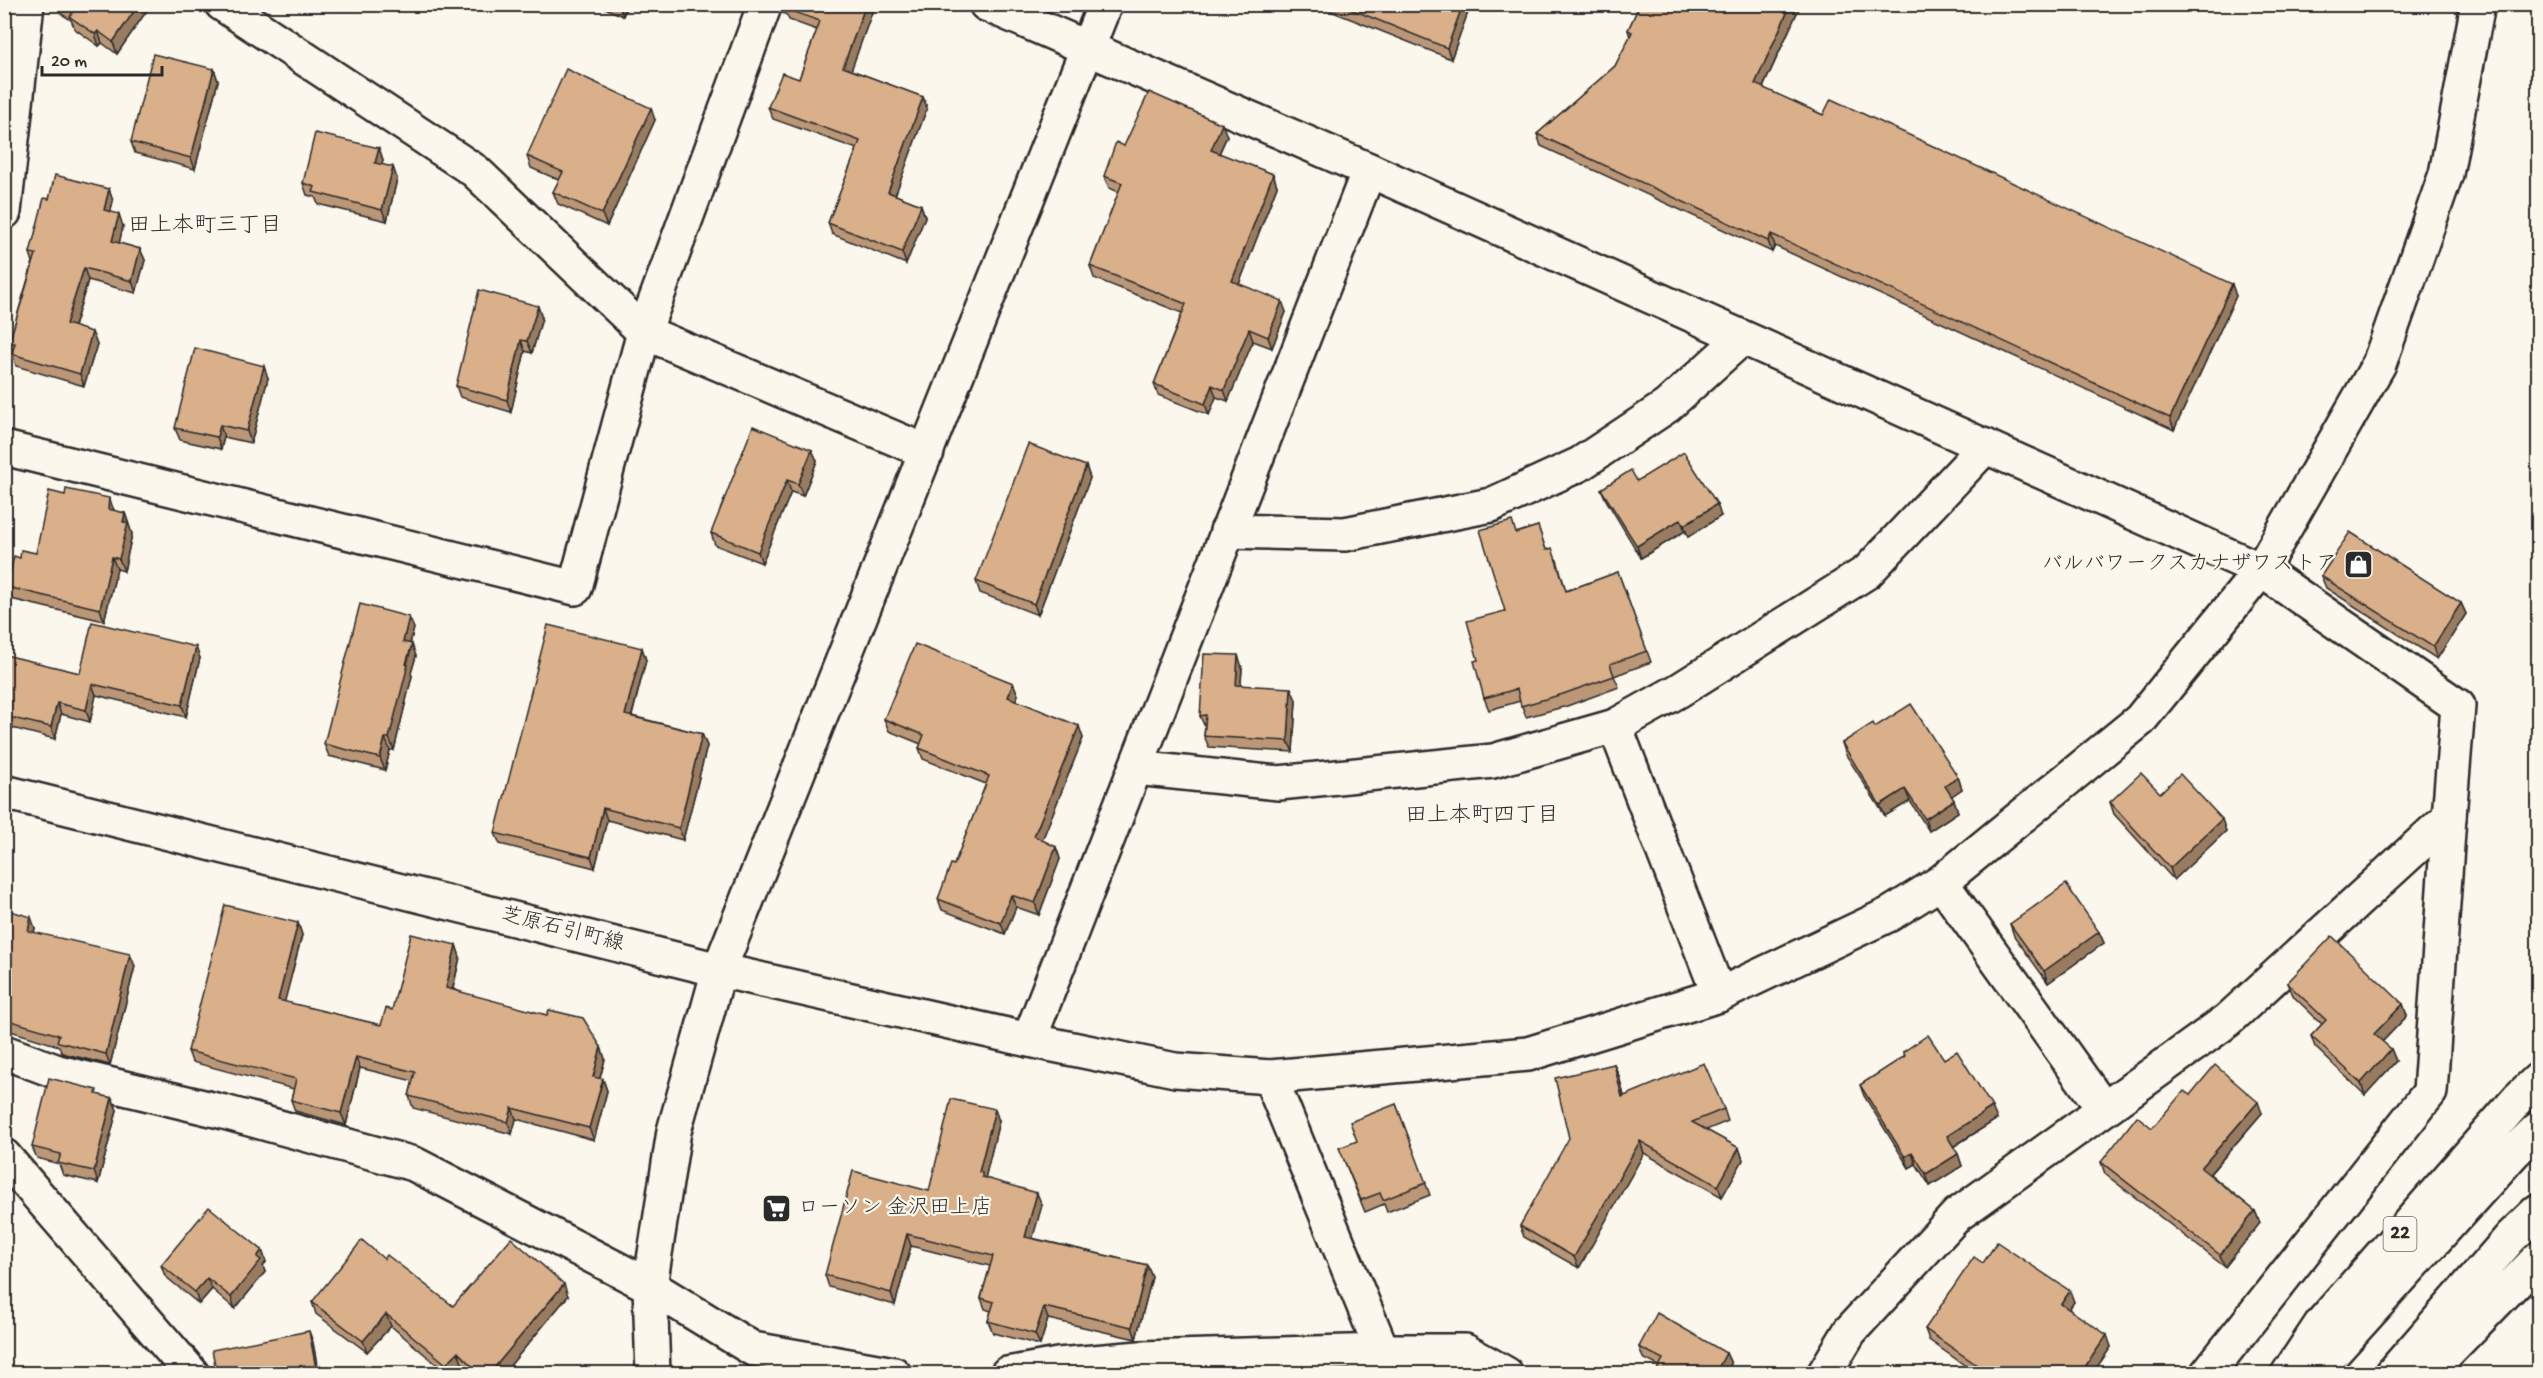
<svg xmlns="http://www.w3.org/2000/svg" width="2543" height="1378" font-family="'Gochi Hand','Klee One',sans-serif">
<style>
.lines{fill:none;stroke-linecap:round;stroke-linejoin:round}
.minor-casing{stroke:#2b2b2b;stroke-width:38}
.tertiary-casing{stroke:#2b2b2b;stroke-width:38}
.secondary-casing{stroke:#2b2b2b;stroke-width:38}
.primary-casing{stroke:#2b2b2b;stroke-width:38}
.minor{stroke:#fbf7ec;stroke-width:33}
.tertiary{stroke:#fbf7ec;stroke-width:33}
.secondary{stroke:#fbf7ec;stroke-width:33}
.primary{stroke:#fbf7ec;stroke-width:33}
.wall{fill:#bb9778;stroke:#2b2b2b;stroke-width:1.5}
.shaded-wall{fill:#997b61;stroke:#2b2b2b;stroke-width:1.5}
.building{fill:#dab08b;stroke:#2b2b2b;stroke-width:1.5}
.labels{text-anchor:middle;dominant-baseline:central;stroke-width:4.5;stroke-linejoin:round;paint-order:stroke}
.shield{fill:#fbf7ec;stroke:#696865;stroke-width:1.5}
.shield-label{font-size:20px;font-weight:bold;fill:#2b2b2b}
.poi-label{font-size:21px;fill:#2b2b2b;stroke:#fbf7ec;text-anchor:end}
.street-label{font-size:21px;fill:#2b2b2b;stroke:#fbf7ec}
.neighbourhood-label{font-size:22px;fill:#2b2b2b;stroke:#fbf7ec}
</style>
<rect width="100%" height="100%" fill="#fbf7ec"/>
<filter id="ink" filterUnits="userSpaceOnUse"><feTurbulence type="fractalNoise" baseFrequency=".0167" numOctaves="2"/><feDisplacementMap in="SourceGraphic" scale="12" xChannelSelector="R" yChannelSelector="G"/><feConvolveMatrix kernelMatrix="1 2 1 2 8 2 1 2 1" color-interpolation-filters="sRGB"/></filter>
<g filter="url(#ink)">
<g class="lines">
<defs>
<g id="minor">
<polyline points="222,4 475,171 644,332 927,452"/>
<polyline points="986,4 1369,170 2261,570 2458,706 2449,817 2430,1092 2207,1374"/>
<polyline points="4,212 27,4"/>
<polyline points="4,448 575,588 644,332 765,4"/>
<polyline points="1227,531 1345,534 1491,505 1580,464 1667,406 1742,338"/>
<polyline points="1615,726 1719,995"/>
<polyline points="1136,768 1279,783 1493,761 1615,726 1678,691 1867,572 1986,446"/>
<polyline points="1941,882 2103,1108"/>
<polyline points="1029,1040 1369,170"/>
<polyline points="4,1052 58,1072 224,1112 414,1164 650,1286 753,1349 894,1374"/>
<polyline points="1270,1077 1390,1370"/>
<polyline points="4,1156 192,1374"/>
<polyline points="1007,1374 1058,1365 1140,1358 1382,1351 1465,1351 1506,1374"/>
<polyline points="1824,1374 1850,1331 1957,1215 2228,1020 2449,817"/>
</g>
<polyline id="tertiary" points="1105,4 719,970 1029,1040 1175,1070 1270,1077 1528,1054 1719,995 1890,914 1941,882 2140,720 2261,570 2379,364 2446,174 2478,4"/>
<polyline id="secondary" points="4,792 719,970 674,1131 650,1286 653,1374"/>
<g id="primary">
<polyline points="2288,1374 2322,1323 2518,1099 2538,1080"/>
<polyline points="2314,1374 2514,1152 2538,1129"/>
<polyline points="2392,1374 2511,1237 2538,1211"/>
<polyline points="2426,1374 2538,1259"/>
</g>
</defs>
<use href="#minor" class="minor-casing"/>
<use href="#tertiary" class="tertiary-casing"/>
<use href="#secondary" class="secondary-casing"/>
<use href="#primary" class="primary-casing"/>
<use href="#minor" class="minor"/>
<use href="#tertiary" class="tertiary"/>
<use href="#secondary" class="secondary"/>
<use href="#primary" class="primary"/>
</g>
<g class="wall">
<polygon points="58,4 146,4 148,9 117,54 102,43 99,46 75,29 71,20 60,13"/>
<polygon points="336,4 349,4 345,10"/>
<polygon points="596,4 628,4 623,16"/>
<polygon points="779,4 875,4 851,70 923,97 927,108 895,195 921,205 925,217 906,264 832,234 828,223 857,149 773,119 768,107 799,79 817,30 789,20 787,15 782,13"/>
<polygon points="1313,4 1471,4 1451,59"/>
<polygon points="1640,4 1801,4 1763,88 1823,115 2236,296 2174,430 1775,246 1772,252 1541,146 1537,134 1615,66 1630,37 1628,30"/>
<polygon points="214,69 218,81 195,169 135,153 131,142"/>
<polygon points="655,120 607,226 558,204 553,192 559,180 531,168 527,156"/>
<polygon points="1227,136 1219,154 1273,174 1277,186 1239,284 1286,312 1272,348 1253,341 1228,401 1216,397 1209,415 1158,395 1154,384 1182,313 1094,278 1090,266 1119,192 1109,188 1104,176 1124,146"/>
<polygon points="379,148 383,160 382,165 393,167 397,179 387,221 318,204 315,197 307,195 303,183"/>
<polygon points="109,189 113,201 110,212 123,226 119,243 140,249 145,260 136,293 88,280 74,327 97,344 84,386 16,366 9,343 33,262 30,253 49,199"/>
<polygon points="542,318 532,353 525,351 511,412 460,397 456,386"/>
<polygon points="268,378 251,443 224,437 221,449 180,440 175,428"/>
<polygon points="812,450 817,461 803,496 791,492 762,563 715,545 711,533"/>
<polygon points="1086,466 1090,478 1038,615 980,593 976,581"/>
<polygon points="1637,481 1721,516 1688,537 1685,531 1641,558 1606,500 1601,489"/>
<polygon points="114,510 114,511 125,513 132,534 124,571 117,569 104,621 11,599 7,587 20,558 36,553"/>
<polygon points="1538,526 1546,550 1557,560 1566,591 1618,572 1651,662 1614,676 1619,687 1567,706 1526,717 1520,701 1489,710 1484,698 1505,611 1516,533"/>
<polygon points="2321,576 2461,603 2466,614 2437,659 2326,588"/>
<polygon points="414,628 410,644 416,656 411,673 412,676 394,750 390,750 385,770 329,756 324,744"/>
<polygon points="642,648 646,660 632,716 702,734 707,746 683,840 607,820 595,868 500,844 495,833"/>
<polygon points="200,658 186,717 96,695 90,722 61,714 55,739 4,726 4,659 80,673"/>
<polygon points="1242,667 1241,685 1296,700 1293,752 1209,747 1204,736 1205,727 1200,716"/>
<polygon points="1013,683 1018,695 1015,701 1083,738 1042,840 1056,847 1060,859 1039,915 1016,907 1005,934 942,910 938,899 954,865 986,784 923,759 919,748 921,744 889,731 884,719"/>
<polygon points="1875,727 1958,777 1962,789 1951,796 1954,800 1958,812 1929,831 1910,801 1885,816 1846,755 1842,743"/>
<polygon points="2160,793 2226,831 2174,880 2114,814 2110,802"/>
<polygon points="4,909 35,928 34,933 135,966 110,1065 62,1053 59,1046 4,1029"/>
<polygon points="298,923 302,935 284,1002 381,1025 392,1010 456,945 460,957 453,989 601,1047 605,1059 600,1078 603,1079 607,1091 594,1140 516,1119 512,1134 413,1108 409,1096 413,1081 360,1068 346,1125 295,1111 291,1100 294,1089 192,1062 188,1051"/>
<polygon points="2010,924 2099,932 2104,943 2048,983 2014,936"/>
<polygon points="2287,983 2403,1004 2407,1016 2382,1042 2391,1049 2396,1061 2365,1095 2315,1047 2311,1036 2322,1024 2292,995"/>
<polygon points="1903,1052 1944,1059 1997,1119 1953,1147 1958,1154 1962,1166 1930,1186 1916,1164 1909,1168 1864,1096 1860,1085 1905,1057"/>
<polygon points="1614,1064 1619,1076 1624,1096 1724,1109 1728,1121 1706,1130 1739,1148 1743,1160 1722,1197 1644,1153 1579,1268 1524,1237 1520,1226"/>
<polygon points="99,1095 112,1098 117,1110 98,1183 63,1175 59,1164 37,1158 32,1147"/>
<polygon points="2190,1095 2262,1113 2210,1174 2255,1211 2260,1223 2225,1267 2105,1174 2101,1162 2152,1128"/>
<polygon points="1396,1104 1430,1195 1387,1212 1384,1204 1365,1212 1344,1160 1357,1141"/>
<polygon points="999,1121 985,1178 1042,1205 1032,1238 1147,1265 1152,1277 1136,1339 1048,1319 1040,1345 993,1333 988,1321 991,1311 985,1309 981,1298 990,1266 911,1246 895,1305 829,1287 825,1275 929,1191"/>
<polygon points="262,1250 266,1262 263,1266 265,1272 235,1309 212,1289 199,1304 165,1276 161,1265"/>
<polygon points="384,1259 453,1306 568,1296 503,1374 473,1374 462,1363 453,1374 448,1374 391,1326 367,1352 316,1314 312,1302"/>
<polygon points="1983,1263 2074,1302 2069,1309 2111,1347 2092,1374 1977,1374 1929,1340 1925,1329"/>
<polygon points="1639,1347 1726,1353 1731,1364 1726,1374 1655,1374 1659,1366 1643,1358"/>
</g>
<g class="shaded-wall">
<polygon points="139,4 146,4 148,9 117,54 113,42"/>
<polygon points="343,4 349,4 345,10"/>
<polygon points="628,4 623,16 619,5"/>
<polygon points="866,4 875,4 848,79 843,67"/>
<polygon points="1463,4 1471,4 1451,59 1447,48"/>
<polygon points="1791,4 1801,4 1759,96 1755,84"/>
<polygon points="98,31 102,43 99,46 95,34"/>
<polygon points="214,69 218,81 195,169 191,158"/>
<polygon points="923,97 927,108 892,204 888,192"/>
<polygon points="651,108 655,120 607,226 602,214"/>
<polygon points="1222,124 1227,136 1215,162 1211,150"/>
<polygon points="379,148 383,160 379,174 375,163"/>
<polygon points="393,167 397,179 387,221 382,210"/>
<polygon points="1273,174 1277,186 1236,292 1232,281"/>
<polygon points="109,189 113,201 108,222 104,210"/>
<polygon points="921,205 925,217 906,264 902,252"/>
<polygon points="119,214 123,226 117,253 112,241"/>
<polygon points="1771,234 1775,246 1772,252 1768,241"/>
<polygon points="140,249 145,260 136,293 132,281"/>
<polygon points="84,268 88,280 71,336 66,324"/>
<polygon points="2232,284 2236,296 2174,430 2170,418"/>
<polygon points="1282,301 1286,312 1272,348 1268,337"/>
<polygon points="538,306 542,318 532,353 527,341"/>
<polygon points="1249,329 1253,341 1228,401 1224,390"/>
<polygon points="92,332 97,344 84,386 80,374"/>
<polygon points="521,340 525,351 511,412 507,400"/>
<polygon points="264,366 268,378 251,443 247,431"/>
<polygon points="1212,385 1216,397 1209,415 1205,404"/>
<polygon points="220,425 224,437 221,449 217,437"/>
<polygon points="812,450 817,461 803,496 798,484"/>
<polygon points="1086,466 1090,478 1038,615 1034,604"/>
<polygon points="787,480 791,492 762,563 758,552"/>
<polygon points="109,498 114,510 112,521 108,509"/>
<polygon points="1717,504 1721,516 1688,537 1684,525"/>
<polygon points="125,513 132,534 124,571 119,559"/>
<polygon points="1681,519 1685,531 1641,558 1637,546"/>
<polygon points="112,557 117,569 104,621 100,609"/>
<polygon points="2461,603 2466,614 2437,659 2433,647"/>
<polygon points="409,617 414,628 407,654 403,642"/>
<polygon points="412,644 416,656 411,673 412,676 394,750 389,738"/>
<polygon points="196,647 200,658 186,717 182,705"/>
<polygon points="642,648 646,660 629,726 625,715"/>
<polygon points="1238,655 1242,667 1240,697 1236,685"/>
<polygon points="1013,683 1018,695 1012,709 1008,697"/>
<polygon points="92,684 96,695 90,722 86,710"/>
<polygon points="1291,688 1296,700 1293,752 1288,741"/>
<polygon points="57,703 61,714 55,739 51,727"/>
<polygon points="1079,726 1083,738 1039,848 1034,836"/>
<polygon points="702,734 707,746 683,840 679,828"/>
<polygon points="385,738 390,750 385,770 380,758"/>
<polygon points="1958,777 1962,789 1949,798 1945,786"/>
<polygon points="1905,789 1910,801 1885,816 1880,805"/>
<polygon points="1954,800 1958,812 1929,831 1925,819"/>
<polygon points="603,808 607,820 595,868 591,857"/>
<polygon points="2222,819 2226,831 2174,880 2170,868"/>
<polygon points="1056,847 1060,859 1039,915 1035,903"/>
<polygon points="1011,895 1016,907 1005,934 1001,923"/>
<polygon points="31,917 35,928 32,943 28,931"/>
<polygon points="298,923 302,935 282,1012 278,1000"/>
<polygon points="2099,932 2104,943 2048,983 2044,971"/>
<polygon points="456,945 460,957 450,999 446,988"/>
<polygon points="130,954 135,966 110,1065 106,1054"/>
<polygon points="2403,1004 2407,1016 2378,1046 2374,1034"/>
<polygon points="601,1047 605,1059 597,1089 593,1077"/>
<polygon points="2391,1049 2396,1061 2365,1095 2361,1083"/>
<polygon points="356,1057 360,1068 346,1125 341,1113"/>
<polygon points="1614,1064 1619,1076 1627,1109 1622,1097"/>
<polygon points="603,1079 607,1091 594,1140 589,1128"/>
<polygon points="112,1098 117,1110 98,1183 94,1171"/>
<polygon points="2258,1102 2262,1113 2205,1179 2201,1168"/>
<polygon points="1992,1107 1997,1119 1951,1148 1947,1136"/>
<polygon points="512,1108 516,1119 512,1134 508,1122"/>
<polygon points="995,1109 999,1121 984,1183 979,1172"/>
<polygon points="1640,1141 1644,1153 1579,1268 1574,1257"/>
<polygon points="1739,1148 1743,1160 1722,1197 1718,1186"/>
<polygon points="1912,1152 1916,1164 1909,1168 1905,1157"/>
<polygon points="1958,1154 1962,1166 1930,1186 1926,1174"/>
<polygon points="1037,1193 1042,1205 1030,1248 1025,1237"/>
<polygon points="2255,1211 2260,1223 2225,1267 2220,1255"/>
<polygon points="907,1234 911,1246 895,1305 891,1293"/>
<polygon points="262,1250 266,1262 263,1266 265,1272 235,1309 231,1297"/>
<polygon points="1147,1265 1152,1277 1136,1339 1132,1327"/>
<polygon points="207,1278 212,1289 199,1304 195,1292"/>
<polygon points="564,1284 568,1296 503,1374 489,1374"/>
<polygon points="2070,1291 2074,1302 2065,1315 2061,1304"/>
<polygon points="1044,1307 1048,1319 1040,1345 1035,1334"/>
<polygon points="386,1314 391,1326 367,1352 363,1341"/>
<polygon points="309,1331 313,1342 319,1374 317,1374"/>
<polygon points="2107,1335 2111,1347 2092,1374 2080,1374"/>
<polygon points="458,1352 462,1363 453,1374 450,1374 446,1364"/>
<polygon points="1726,1353 1731,1364 1726,1374 1715,1374"/>
</g>
<g class="building">
<polygon points="62,4 139,4 113,42 98,31 95,34 70,17 73,12"/>
<polygon points="785,4 866,4 843,67 923,97 888,192 921,205 902,252 828,223 860,141 768,107 782,73 799,79 820,21 785,9 786,5"/>
<polygon points="1338,4 1463,4 1447,48"/>
<polygon points="1640,4 1791,4 1755,84 1823,115 1831,99 2232,284 2170,418 1771,234 1768,241 1537,134 1615,66 1632,32 1628,30"/>
<polygon points="153,54 214,69 191,158 131,142"/>
<polygon points="566,69 651,108 602,214 553,192 563,172 527,156"/>
<polygon points="1149,92 1222,124 1211,150 1273,174 1232,281 1282,301 1268,337 1249,329 1224,390 1212,385 1205,404 1154,384 1186,304 1090,266 1122,183 1104,176 1116,142 1124,146"/>
<polygon points="315,133 379,148 375,163 393,167 382,210 313,192 315,187 303,183"/>
<polygon points="55,175 109,189 104,210 119,214 112,241 140,249 132,281 84,268 66,324 92,332 80,374 12,354 15,343 9,343 36,254 30,253 44,198 49,199"/>
<polygon points="479,290 538,306 527,341 521,340 507,400 456,386"/>
<polygon points="195,348 264,366 247,431 220,425 217,437 175,428"/>
<polygon points="753,426 812,450 798,484 787,480 758,552 711,533"/>
<polygon points="1028,444 1086,466 1034,604 976,581"/>
<polygon points="1684,452 1717,504 1684,525 1681,519 1637,546 1601,489 1631,470 1637,481"/>
<polygon points="66,489 109,498 108,509 125,513 123,522 128,523 119,559 112,557 100,609 7,587 14,556 20,558 21,550 36,553 49,491 65,495"/>
<polygon points="1512,521 1516,533 1538,526 1546,550 1552,548 1566,591 1618,572 1647,651 1610,664 1614,676 1563,694 1521,706 1517,689 1484,698 1474,661 1478,660 1467,621 1505,611 1480,530"/>
<polygon points="2350,532 2461,603 2433,647 2321,576"/>
<polygon points="360,604 409,617 403,642 412,644 406,664 408,665 389,738 385,738 380,758 324,744"/>
<polygon points="92,622 196,647 182,705 92,684 86,710 57,703 51,727 4,716 4,659 5,655 80,673"/>
<polygon points="548,625 642,648 625,715 702,734 679,828 603,808 591,857 495,833"/>
<polygon points="915,644 1013,683 1008,697 1079,726 1034,836 1056,847 1035,903 1011,895 1001,923 938,899 951,864 954,865 989,776 919,748 924,735 884,719"/>
<polygon points="1204,654 1238,655 1236,685 1291,688 1288,741 1204,736 1206,715 1200,716"/>
<polygon points="1911,704 1958,777 1945,786 1954,800 1925,819 1905,789 1880,805 1842,743 1873,723 1875,727"/>
<polygon points="2141,773 2160,793 2180,774 2222,819 2170,868 2110,802"/>
<polygon points="2066,884 2099,932 2044,971 2010,924"/>
<polygon points="225,905 298,923 278,1000 381,1025 386,1008 392,1010 411,934 456,945 446,988 547,1015 549,1010 583,1018 601,1047 593,1077 603,1079 589,1128 512,1108 508,1122 409,1096 415,1072 356,1057 341,1113 291,1100 296,1079 188,1051"/>
<polygon points="4,909 31,917 28,931 130,954 106,1054 59,1042 57,1042 59,1035 4,1019"/>
<polygon points="2332,936 2403,1004 2374,1034 2391,1049 2361,1083 2311,1036 2326,1020 2287,983"/>
<polygon points="1928,1035 1944,1059 1957,1051 1992,1107 1947,1136 1958,1154 1926,1174 1912,1152 1905,1157 1860,1085 1905,1056 1903,1052"/>
<polygon points="1704,1063 1724,1109 1692,1122 1739,1148 1718,1186 1640,1141 1574,1257 1520,1226 1569,1138 1555,1078 1614,1064 1622,1097"/>
<polygon points="2215,1065 2258,1102 2201,1168 2255,1211 2220,1255 2101,1162 2137,1116 2152,1128 2184,1091 2190,1095"/>
<polygon points="49,1078 97,1090 96,1094 112,1098 94,1171 58,1163 61,1154 32,1147"/>
<polygon points="951,1099 995,1109 979,1172 982,1173 982,1177 1037,1193 1025,1237 1147,1265 1132,1327 1044,1307 1035,1334 988,1321 994,1302 981,1298 993,1256 907,1234 891,1293 825,1275 853,1171 929,1191"/>
<polygon points="1396,1104 1426,1183 1383,1200 1380,1193 1361,1200 1339,1148 1357,1141 1350,1122"/>
<polygon points="209,1207 262,1250 257,1257 261,1260 231,1297 207,1278 195,1292 161,1265"/>
<polygon points="511,1238 564,1284 489,1374 480,1374 458,1352 446,1364 386,1314 363,1341 312,1302 362,1240 384,1259 387,1255 453,1306"/>
<polygon points="1997,1242 2070,1291 2061,1304 2107,1335 2080,1374 1990,1374 1925,1329 1974,1257 1983,1263"/>
<polygon points="1657,1313 1726,1353 1715,1374 1655,1374 1663,1359 1639,1347"/>
<polygon points="309,1331 317,1374 217,1374 212,1350"/>
</g>
</g>
<defs>
<symbol id="shop-square" viewBox="-11 -11 22 22"><rect x="-9" y="-9" width="18" height="18" rx="4" fill="#2b2b2b" stroke="#fbf7ec"/><path d="M-5-2.5h2.3a2.7 3.5 0 0 1 5.4 0H5L5.5 6h-11ZM-1.5-2.5h3a1.5 2.3 0 0 0-3 0Z" fill="#fff"/></symbol>
<symbol id="supermarket-square" viewBox="-11 -11 22 22"><rect x="-9" y="-9" width="18" height="18" rx="4" fill="#2b2b2b" stroke="#fbf7ec"/><path d="M-6-5.5h2.5l.6 2H6L4.5 2H-2.5L-4.4-4H-6ZM-1.5 3.2a1.3 1.3 0 1 0 .1 0ZM3 3.2a1.3 1.3 0 1 0 .1 0Z" fill="#fff"/></symbol>
</defs>
<g fill-rule="evenodd">
<use href="#shop-square" x="2342" y="548" width="33" height="33"/>
<use href="#supermarket-square" x="760" y="1192" width="33" height="33"/>
</g>
<g class="labels">
<rect class="shield" x="2383.5" y="1217" width="33" height="34" rx="4.5"/>
<g class="shield-label">
<text x="2400" y="1234">22</text>
</g>
<g class="poi-label">
<text x="2337" y="565">バルバワークスカナザワストア</text>
<text x="798" y="1209" text-anchor="start">ローソン 金沢田上店</text>
</g>
<g class="street-label">
<text transform="translate(562 931) rotate(14)">芝原石引町線</text>
</g>
<g class="neighbourhood-label">
<text x="205" y="227">田上本町三丁目</text>
<text x="1482" y="817">田上本町四丁目</text>
</g>
</g>
<rect width="2543" height="1378" fill="none" stroke="#fbf7ec" stroke-width="24"/>
<rect x="12" y="12" width="2519" height="1354" fill="none" stroke="#2b2b2b" stroke-width="2" filter="url(#ink)"/>
<path d="M42 66v9h120v-9" fill="none" stroke="#2b2b2b" stroke-width="3"/>
<text x="51" y="66" font-size="18" fill="#2b2b2b" stroke="#fbf7ec" stroke-width="4.5" paint-order="stroke">20 m</text>
</svg>
